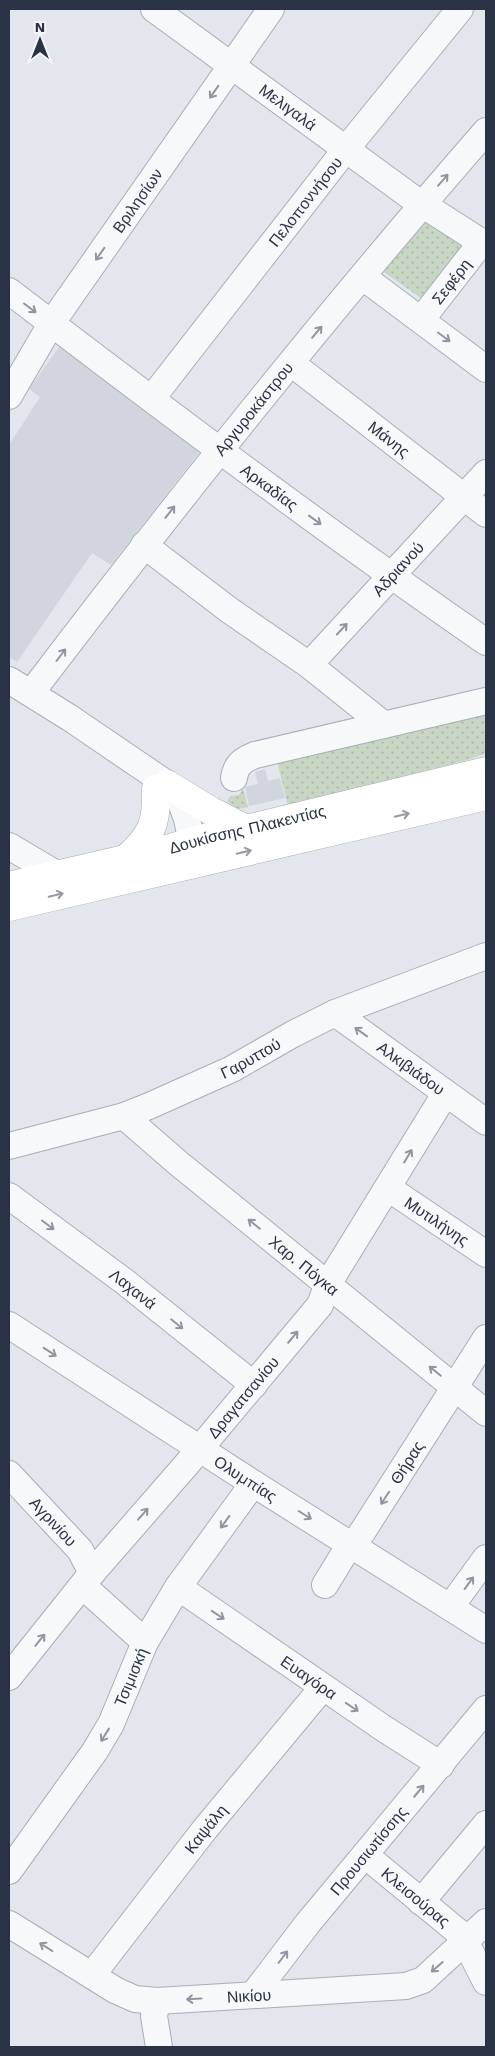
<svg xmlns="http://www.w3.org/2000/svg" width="495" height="2056" font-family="'Work Sans',sans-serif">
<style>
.built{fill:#d1d5de}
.grass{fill:url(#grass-dots)}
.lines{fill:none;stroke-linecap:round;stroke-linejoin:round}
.minor-casing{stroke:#a8adb7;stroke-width:28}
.major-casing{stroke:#a2aab8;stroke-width:29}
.minor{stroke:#f7f8fa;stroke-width:26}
.major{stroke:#fff;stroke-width:28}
.oneway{stroke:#9096a0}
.oneway2{stroke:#9499a2}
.labels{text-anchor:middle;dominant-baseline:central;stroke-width:4;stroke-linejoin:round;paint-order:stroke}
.street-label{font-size:16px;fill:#2a3346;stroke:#f3f6f9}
</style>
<defs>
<pattern id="grass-dots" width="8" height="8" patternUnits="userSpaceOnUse" patternTransform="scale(1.25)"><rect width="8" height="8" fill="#c8d6c4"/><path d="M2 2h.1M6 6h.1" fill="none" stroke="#acb8aa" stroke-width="1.8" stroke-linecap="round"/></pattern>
</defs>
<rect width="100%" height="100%" fill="#e3e6ec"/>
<g class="built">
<polygon points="62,343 202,449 111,565 92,553 17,662 9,657 9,445 40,397 29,389"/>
<polygon points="265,769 268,781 280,778 285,798 249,806 245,787 258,784 255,772"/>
</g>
<g class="grass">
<polygon points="421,212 466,243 425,301 377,267"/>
<polygon points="486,711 486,753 471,759 288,806 277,761"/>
<polygon points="243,788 248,807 239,809 227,802 230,796 239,795"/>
</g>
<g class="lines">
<defs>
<g id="minor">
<path id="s1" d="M154 9 414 199 486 245"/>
<polyline points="363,277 486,369"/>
<path id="s2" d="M9 291C166 411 324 530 486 642"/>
<path id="s3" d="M421 320 481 243"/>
<path id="s4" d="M291 363 486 514"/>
<path id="s5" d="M9 396 51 324 271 9"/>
<path id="s6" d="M152 398 346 149 460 9"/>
<polyline points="144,545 229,610 309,665 384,725"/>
<path id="s7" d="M309 665 486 473"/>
<polyline points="9,680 70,718 167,784 180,800 187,819 196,862"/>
<path id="s8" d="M31 693C177 501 328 312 486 131"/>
<path d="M234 778C236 764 243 760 255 755L486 701"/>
<polyline points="9,846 58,875"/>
<path id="s9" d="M335 1013 486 1122"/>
<path id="s10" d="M124 1116 178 1163 486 1413"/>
<path id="s11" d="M9 1146 124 1116 149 1106 232 1069 293 1034 335 1013 486 956"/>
<path id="s12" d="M388 1188 486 1254"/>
<path id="s13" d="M9 1196 125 1282 254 1385"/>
<path id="s14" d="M9 1325 254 1484 486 1630"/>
<path id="s15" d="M9 1474 80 1550 92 1573"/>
<path id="s16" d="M325 1585 344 1554 354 1545 486 1338"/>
<polyline points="83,1586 145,1642"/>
<path id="s17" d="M178 1587 383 1728 441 1765"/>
<polyline points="451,1606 486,1558"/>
<path id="s18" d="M9 1677 92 1573 187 1464 320 1305 328 1284 445 1094"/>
<path id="s19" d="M365 1855 462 1935 486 1982"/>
<path id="s20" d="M9 1871 95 1751 111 1724 145 1642 178 1587 247 1492 254 1484"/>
<polyline points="421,1902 486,1824"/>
<path id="s21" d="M9 1924 115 1990 135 1999 157 2001 406 1986 423 1980 486 1922"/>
<path id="s22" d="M92 1975 205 1829 323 1687"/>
<path id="s23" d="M253 1995 308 1923 486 1709"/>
<polyline points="157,2001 154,2016 159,2047"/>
</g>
<g id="major">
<polyline points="167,784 211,811 246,829"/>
<path d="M127 858C152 835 157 824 156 789"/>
<path id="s24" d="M9 886 160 851 212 836 246 829 486 771"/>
<polyline points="9,907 486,796"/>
</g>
</defs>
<use href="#minor" class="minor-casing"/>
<use href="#major" class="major-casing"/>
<use href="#minor" class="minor"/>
<use href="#major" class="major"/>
</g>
<defs><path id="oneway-shaft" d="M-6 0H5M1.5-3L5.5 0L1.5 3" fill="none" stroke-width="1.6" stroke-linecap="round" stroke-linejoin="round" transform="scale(1.25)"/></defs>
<g class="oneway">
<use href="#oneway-shaft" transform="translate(214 92) rotate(125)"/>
<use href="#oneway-shaft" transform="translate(443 180) rotate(-49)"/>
<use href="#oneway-shaft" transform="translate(100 254) rotate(125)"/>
<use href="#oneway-shaft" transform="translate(30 308) rotate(37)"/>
<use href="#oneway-shaft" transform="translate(317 332) rotate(-50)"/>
<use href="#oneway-shaft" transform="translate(444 337) rotate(37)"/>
<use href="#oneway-shaft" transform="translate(170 512) rotate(-52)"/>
<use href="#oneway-shaft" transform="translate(315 520) rotate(36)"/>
<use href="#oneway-shaft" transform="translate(342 629) rotate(-47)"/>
<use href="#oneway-shaft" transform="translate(61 655) rotate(-53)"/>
<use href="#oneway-shaft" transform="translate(361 1032) rotate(-144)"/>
<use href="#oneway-shaft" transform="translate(408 1156) rotate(-59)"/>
<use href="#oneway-shaft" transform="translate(254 1224) rotate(-141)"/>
<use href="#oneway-shaft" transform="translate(48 1225) rotate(37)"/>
<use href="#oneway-shaft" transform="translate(177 1324) rotate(39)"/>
<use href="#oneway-shaft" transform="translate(293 1337) rotate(-50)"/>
<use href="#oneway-shaft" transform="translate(50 1352) rotate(33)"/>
<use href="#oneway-shaft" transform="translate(435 1371) rotate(-141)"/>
<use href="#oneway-shaft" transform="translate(385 1498) rotate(123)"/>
<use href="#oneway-shaft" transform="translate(143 1514) rotate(-49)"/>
<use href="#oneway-shaft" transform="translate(305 1515) rotate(32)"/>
<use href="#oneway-shaft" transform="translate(225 1522) rotate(126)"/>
<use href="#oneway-shaft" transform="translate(469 1583) rotate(-54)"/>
<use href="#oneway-shaft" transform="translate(218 1615) rotate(34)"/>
<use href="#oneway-shaft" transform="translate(40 1640) rotate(-51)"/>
<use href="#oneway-shaft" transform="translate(352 1707) rotate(34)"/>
<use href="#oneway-shaft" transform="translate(105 1735) rotate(122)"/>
<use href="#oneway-shaft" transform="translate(419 1791) rotate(-50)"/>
<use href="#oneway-shaft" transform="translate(46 1947) rotate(-148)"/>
<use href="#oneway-shaft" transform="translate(283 1957) rotate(-53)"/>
<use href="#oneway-shaft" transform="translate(437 1967) rotate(139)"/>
<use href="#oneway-shaft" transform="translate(194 1999) rotate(177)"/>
</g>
<g class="oneway2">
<use href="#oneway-shaft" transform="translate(402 815) rotate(-13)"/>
<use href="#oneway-shaft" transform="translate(244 852) rotate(-14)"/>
<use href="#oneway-shaft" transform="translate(56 895) rotate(-14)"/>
</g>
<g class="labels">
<g class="street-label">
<text stroke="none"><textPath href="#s1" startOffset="166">Μελιγαλά</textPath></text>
<text stroke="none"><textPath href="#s5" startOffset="234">Βριλησίων</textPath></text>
<text stroke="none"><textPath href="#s6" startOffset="249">Πελοποννήσου</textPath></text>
<text stroke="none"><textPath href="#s3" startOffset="49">Σεφέρη</textPath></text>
<text stroke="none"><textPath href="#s8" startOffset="361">Αργυροκάστρου</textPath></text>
<text stroke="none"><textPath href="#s4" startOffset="124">Μάνης</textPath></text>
<text stroke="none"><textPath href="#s2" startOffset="326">Αρκαδίας</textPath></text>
<text stroke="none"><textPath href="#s7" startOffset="131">Αδριανού</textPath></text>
<text stroke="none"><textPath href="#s24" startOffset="245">Δουκίσσης Πλακεντίας</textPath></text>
<text stroke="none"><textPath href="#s11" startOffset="258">Γαρυττού</textPath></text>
<text stroke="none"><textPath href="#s9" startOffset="94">Αλκιβιάδου</textPath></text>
<text stroke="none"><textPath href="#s12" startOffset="59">Μυτιλήνης</textPath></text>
<text stroke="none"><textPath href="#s10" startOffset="234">Χαρ. Πόγκα</textPath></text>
<text stroke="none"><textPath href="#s13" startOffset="155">Λαχανά</textPath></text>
<text stroke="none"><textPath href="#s18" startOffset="365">Δραγατσανίου</textPath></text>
<text stroke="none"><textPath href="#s16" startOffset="148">Θήρας</textPath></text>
<text stroke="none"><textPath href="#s14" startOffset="282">Ολυμπίας</textPath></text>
<text stroke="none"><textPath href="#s15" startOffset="65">Αγρινίου</textPath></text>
<text stroke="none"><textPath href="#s20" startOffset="230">Τσιμισκή</textPath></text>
<text stroke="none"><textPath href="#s17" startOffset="159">Ευαγόρα</textPath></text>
<text stroke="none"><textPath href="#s22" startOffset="185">Καψάλη</textPath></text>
<text stroke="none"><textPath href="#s23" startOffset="185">Προυσιωτίσσης</textPath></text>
<text stroke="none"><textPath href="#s19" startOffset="66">Κλεισούρας</textPath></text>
<text stroke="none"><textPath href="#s21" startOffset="261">Νικίου</textPath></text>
</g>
</g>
<rect width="495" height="2056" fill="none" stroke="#2a3346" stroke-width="20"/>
<g transform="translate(40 40)" stroke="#f3f6f9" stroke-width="4" paint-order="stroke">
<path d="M0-4L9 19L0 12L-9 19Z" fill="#2a3346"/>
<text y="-8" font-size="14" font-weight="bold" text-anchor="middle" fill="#2a3346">N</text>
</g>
</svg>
